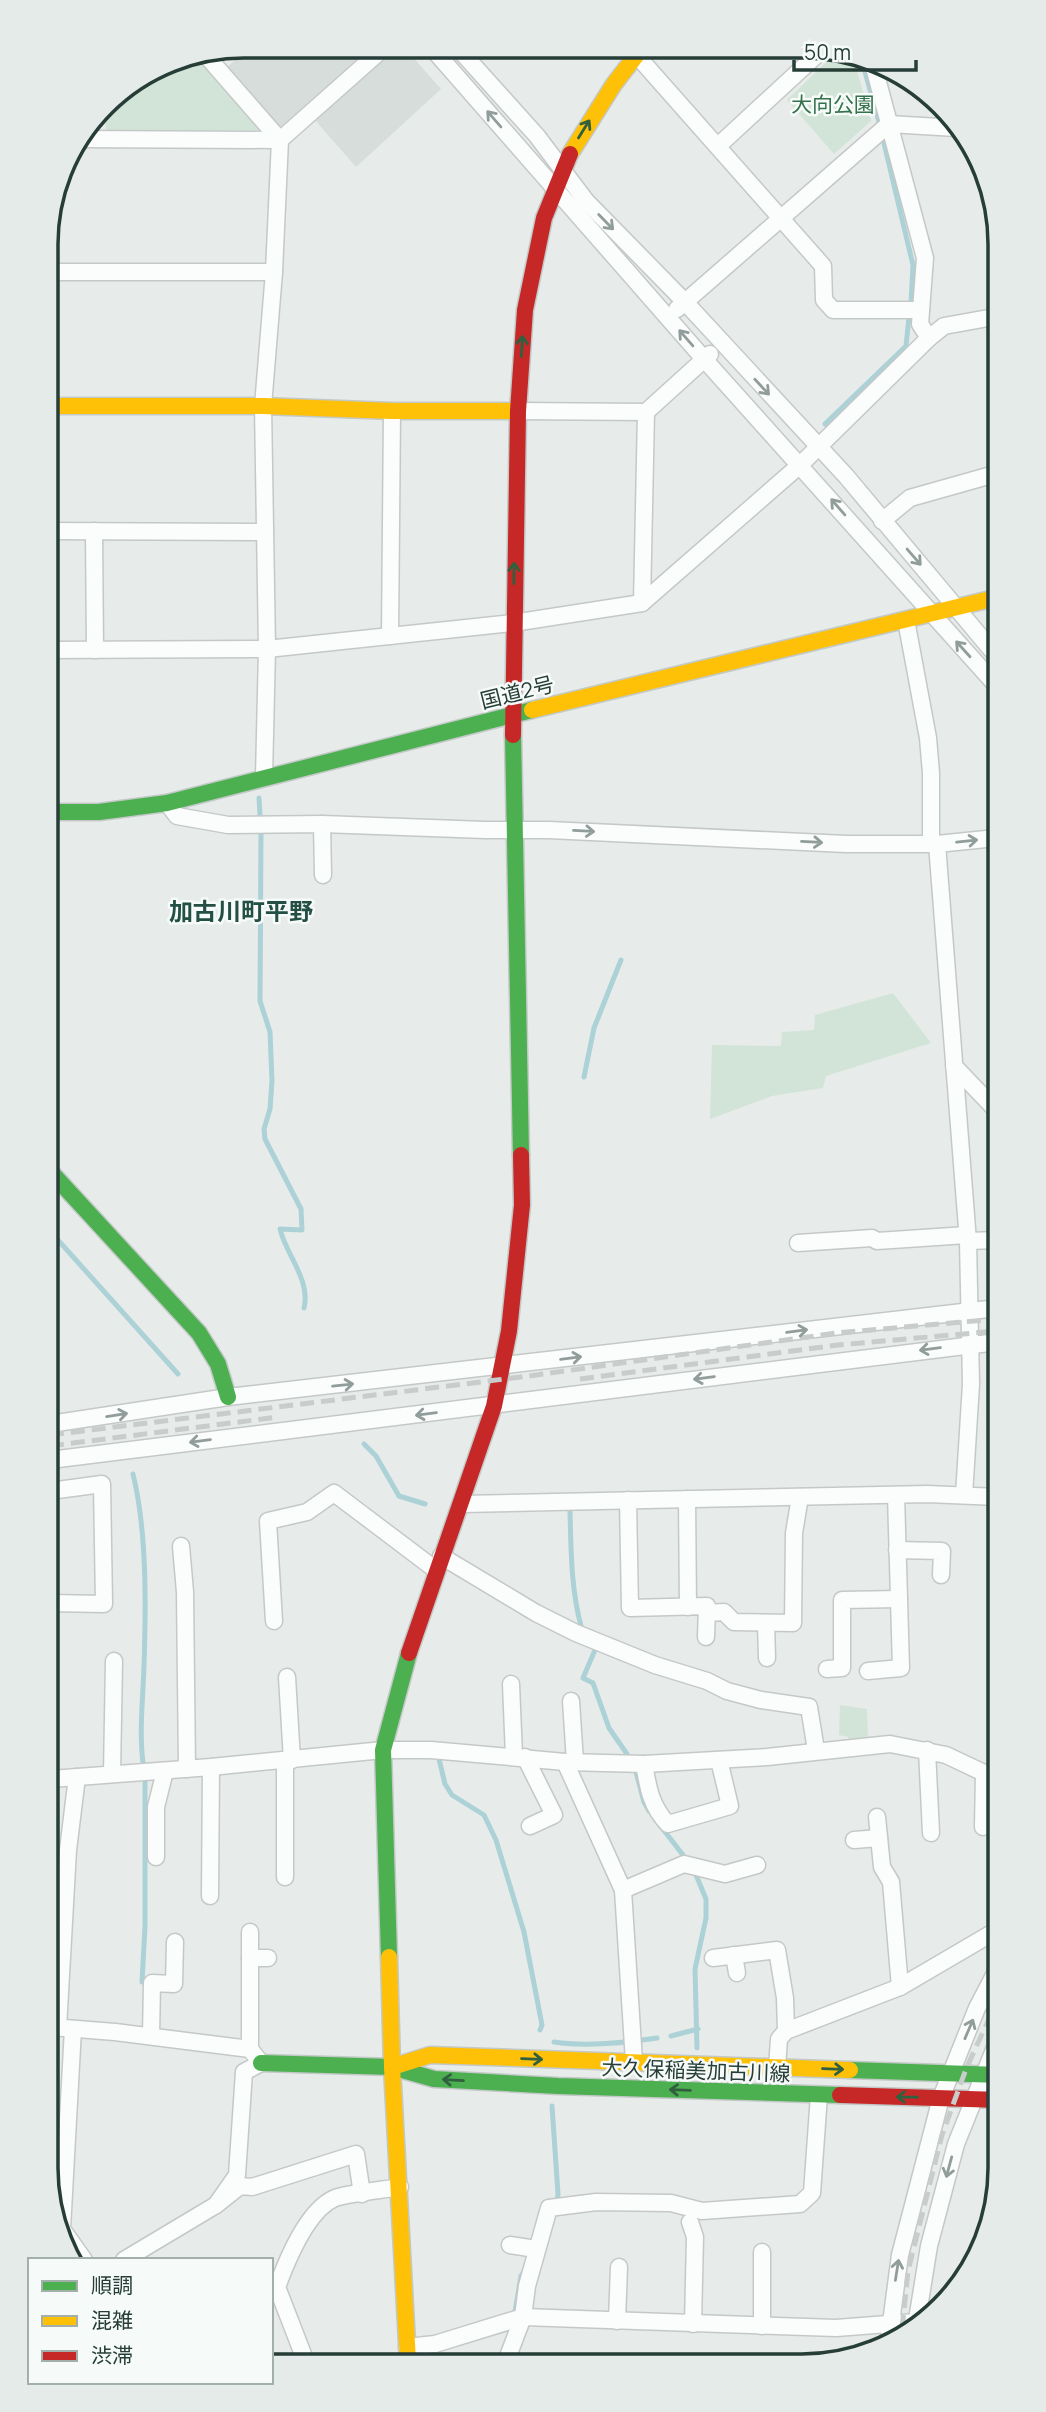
<svg xmlns="http://www.w3.org/2000/svg" width="1046" height="2412" font-family="Manrope,'Noto Sans JP',sans-serif">
<style>
.built{fill:#d6ddda}
.green{fill:#d2e4d7}
.lines{fill:none;stroke-linecap:round;stroke-linejoin:round}
.stream{stroke:#acd1d6;stroke-width:5}
.street-casing{stroke:#c4c9c7;stroke-width:19}
.fast-casing{stroke:#c3c9c7;stroke-width:19}
.slow-casing{stroke:#c3c9c7;stroke-width:19}
.jam-casing{stroke:#c3c9c7;stroke-width:19}
.street{stroke:#fbfcfc;stroke-width:16}
.fast{stroke:#4caf50;stroke-width:16}
.slow{stroke:#ffc107;stroke-width:16}
.jam{stroke:#c62828;stroke-width:16}
.rail{stroke:#c8cccb;stroke-width:5;stroke-dasharray:14 7;stroke-linecap:butt}
.oneway{stroke:#909d9a}
.oneway2{stroke:#31603e}
.labels{text-anchor:middle;dominant-baseline:central;stroke-width:5;stroke-linejoin:round;paint-order:stroke}
.park-label{font-size:21px;fill:#33724a;stroke:#f6faf8}
.street-label{font-size:21px;fill:#263e37;stroke:#f6faf8}
.quarter-label{font-size:24px;font-weight:bold;fill:#234f44;stroke:#f6faf8}
.rim{fill:none;stroke:#263e37;stroke-width:3.5}
</style>
<rect width="100%" height="100%" fill="#e7ecea"/>
<g class="built">
<polygon points="251,46 372,46 282,126 273,126 225,69"/>
<polygon points="399,46 403,46 441,89 356,167 315,120"/>
</g>
<g class="green">
<polygon points="840,49 853,56 871,121 834,154 787,100"/>
<polygon points="194,55 259,130 106,133 105,105 113,95 168,60"/>
<polygon points="893,993 931,1043 826,1076 823,1088 772,1096 710,1119 712,1045 781,1046 782,1032 814,1030 815,1015"/>
<polygon points="840,1705 867,1709 868,1740 850,1742 848,1737 839,1735"/>
</g>
<g class="lines">
<g class="stream">
<polyline points="862,61 879,122"/>
<polyline points="883,139 913,265 911,303"/>
<polyline points="825,424 906,346 909,317"/>
<path d="M259 798 261 832 260 1001 270 1032 272 1081 270 1109 264 1129 265 1139 301 1209 302 1230 280 1229C286 1255 311 1280 304 1308"/>
<polyline points="584,1077 594,1028 621,960"/>
<polyline points="49,1230 178,1374"/>
<polyline points="364,1444 376,1456 399,1496 425,1504"/>
<path d="M133 1474C147 1531 146 1606 144 1666 143 1698 139 1731 143 1763"/>
<path d="M570 1511C571 1550 571 1589 581 1626"/>
<polyline points="595,1650 583,1678 593,1683 609,1728 627,1754"/>
<polyline points="439,1759 445,1784 452,1795 484,1815 496,1840 524,1932 542,2025 540,2030"/>
<polyline points="636,1772 644,1802 649,1811"/>
<polyline points="659,1824 683,1855"/>
<polyline points="696,1875 706,1899 706,1918 695,1969 697,2048"/>
<polyline points="142,1982 145,1926 145,1780"/>
<polyline points="671,2036 698,2029"/>
<path d="M554 2042C587 2047 624 2043 657 2038"/>
<polyline points="552,2106 558,2194 557,2204"/>
<polyline points="515,2312 521,2276 526,2269"/>
</g>
<defs>
<g id="street">
<polyline points="431,47 704,359 995,684"/>
<polyline points="457,47 537,136 586,201 685,302 846,476 995,654"/>
<polyline points="632,50 823,266 824,300 833,310 921,310"/>
<polyline points="204,53 280,140 274,272 263,406 267,649 264,777"/>
<polyline points="874,67 925,258 920,324 929,338"/>
<polyline points="79,139 280,140 386,46"/>
<polyline points="718,146 823,49"/>
<polyline points="46,272 274,272"/>
<polyline points="677,309 889,124 956,128"/>
<polyline points="518,411 646,412 710,354"/>
<polyline points="882,521 910,498 995,474"/>
<polyline points="47,531 265,532"/>
<polyline points="94,531 95,650"/>
<polyline points="642,603 646,412"/>
<polyline points="906,620 928,738 931,773 931,844"/>
<polyline points="390,636 392,411"/>
<polyline points="47,650 267,649 513,623 642,603 800,465 929,338 944,326 994,317"/>
<polyline points="167,803 177,816 228,825 322,824 485,830 549,830 846,844 937,844 996,838"/>
<polyline points="322,824 323,875"/>
<polyline points="937,844 968,1241 971,1384 964,1495"/>
<polyline points="954,1066 997,1111"/>
<polyline points="968,1241 997,1240"/>
<polyline points="798,1243 872,1238 877,1241 967,1235"/>
<polyline points="50,1424 228,1397 997,1308"/>
<polyline points="50,1460 997,1342"/>
<polyline points="50,1491 102,1484 104,1604 50,1603"/>
<polyline points="687,1499 688,1607"/>
<polyline points="628,1500 630,1608 707,1606 706,1637"/>
<polyline points="462,1504 927,1494 998,1497"/>
<polyline points="181,1546 185,1592 187,1769"/>
<polyline points="897,1550 942,1551 941,1575"/>
<polyline points="441,1556 536,1613 576,1633 655,1665 707,1681 727,1691 761,1700 809,1707 816,1750"/>
<polyline points="707,1613 724,1612 734,1622 793,1623 794,1533 800,1497"/>
<polyline points="274,1621 268,1521 307,1512 334,1493 436,1570"/>
<polyline points="766,1623 767,1658"/>
<polyline points="827,1669 842,1668 842,1600 899,1599"/>
<polyline points="868,1671 901,1668 896,1495"/>
<polyline points="287,1677 292,1760"/>
<polyline points="511,1684 514,1756"/>
<polyline points="571,1701 575,1762"/>
<polyline points="927,1750 931,1833"/>
<polyline points="525,1757 554,1815 530,1826"/>
<polyline points="565,1762 623,1890 634,2062"/>
<path d="M644 1764C648 1787 651 1807 668 1824L730 1806 719 1760"/>
<polyline points="112,1773 114,1661"/>
<polyline points="51,1779 211,1767 383,1750 431,1750 565,1762 644,1764 767,1757 890,1744 946,1755 984,1773 999,1772"/>
<polyline points="877,1817 882,1867 891,1882 900,1987"/>
<polyline points="983,1827 984,1773"/>
<polyline points="854,1840 879,1838"/>
<polyline points="156,1857 156,1807 165,1771"/>
<polyline points="285,1877 285,1760"/>
<polyline points="623,1890 684,1864 725,1874 757,1865"/>
<polyline points="210,1896 211,1767"/>
<polyline points="250,1932 250,2049"/>
<polyline points="734,1955 737,1973"/>
<polyline points="250,1958 268,1958"/>
<polyline points="713,1958 777,1950 785,1998 786,2031"/>
<polyline points="52,2027 115,2032 250,2049 261,2063 244,2072 237,2175 216,2205"/>
<polyline points="58,2028 68,1850 77,1777"/>
<polyline points="73,2029 62,2229 84,2260"/>
<polyline points="151,2036 152,1983 174,1984 175,1942"/>
<polyline points="777,2068 779,2039 786,2031 900,1987 999,1929"/>
<polyline points="690,2222 695,2237 693,2324"/>
<polyline points="510,2245 536,2249"/>
<polyline points="124,2260 216,2205 240,2186 252,2187 356,2154 362,2194"/>
<polyline points="917,2320 929,2246 956,2144 1000,2035"/>
<polyline points="617,2321 619,2267"/>
<polyline points="762,2326 762,2252"/>
<polyline points="889,2338 900,2255 941,2098 977,2008 999,1966"/>
<polyline points="407,2347 435,2344 523,2317 836,2328 914,2322"/>
<polyline points="507,2359 523,2317 527,2286 549,2208 596,2202 671,2203 702,2211 800,2204 812,2193 819,2095"/>
<path d="M306 2362 277 2287C287 2260 307 2210 335 2198 349 2193 383 2190 400 2187"/>
</g>
<g id="fast">
<polyline points="513,735 521,1155"/>
<polyline points="48,812 99,812 167,803 532,710"/>
<polyline points="49,1170 199,1333 218,1364 228,1397"/>
<polyline points="389,1957 383,1750 409,1653"/>
<polyline points="261,2063 392,2067 434,2079 558,2086 840,2095"/>
<polyline points="850,2070 1000,2075"/>
</g>
<g id="slow">
<polyline points="570,154 614,84 642,48"/>
<polyline points="47,406 263,406 392,411 518,411"/>
<polyline points="532,710 995,598"/>
<polyline points="389,1957 392,2067 408,2362"/>
<polyline points="392,2067 430,2055 850,2070"/>
</g>
<g id="jam">
<polyline points="513,735 518,411 525,310 544,218 570,154"/>
<polyline points="409,1653 494,1406 509,1331 522,1205 521,1155"/>
<polyline points="840,2095 1000,2100"/>
</g>
</defs>
<use href="#street" class="street-casing"/>
<use href="#fast" class="fast-casing"/>
<use href="#slow" class="slow-casing"/>
<use href="#jam" class="jam-casing"/>
<use href="#street" class="street"/>
<use href="#fast" class="fast"/>
<use href="#slow" class="slow"/>
<use href="#jam" class="jam"/>
<g class="rail">
<polyline points="580,1379 838,1345 997,1331"/>
<polyline points="50,1435 529,1376 836,1333 997,1319"/>
<polyline points="50,1446 278,1417"/>
<polyline points="902,2329 908,2271 942,2135 966,2069 1000,1995"/>
</g>
</g>
<defs><path id="oneway-shaft" d="M-6 0H5M1.5-3L5.5 0L1.5 3" fill="none" stroke-width="1.6" stroke-linecap="round" stroke-linejoin="round" transform="scale(1.75)"/></defs>
<g class="oneway">
<use href="#oneway-shaft" transform="translate(494 119) rotate(-131)"/>
<use href="#oneway-shaft" transform="translate(606 222) rotate(46)"/>
<use href="#oneway-shaft" transform="translate(686 338) rotate(-131)"/>
<use href="#oneway-shaft" transform="translate(762 387) rotate(47)"/>
<use href="#oneway-shaft" transform="translate(838 507) rotate(-131)"/>
<use href="#oneway-shaft" transform="translate(914 557) rotate(49)"/>
<use href="#oneway-shaft" transform="translate(963 649) rotate(-132)"/>
<use href="#oneway-shaft" transform="translate(584 831) rotate(3)"/>
<use href="#oneway-shaft" transform="translate(967 841) rotate(-6)"/>
<use href="#oneway-shaft" transform="translate(812 842) rotate(3)"/>
<use href="#oneway-shaft" transform="translate(797 1331) rotate(-7)"/>
<use href="#oneway-shaft" transform="translate(930 1349) rotate(173)"/>
<use href="#oneway-shaft" transform="translate(571 1358) rotate(-7)"/>
<use href="#oneway-shaft" transform="translate(704 1378) rotate(172)"/>
<use href="#oneway-shaft" transform="translate(343 1385) rotate(-6)"/>
<use href="#oneway-shaft" transform="translate(426 1414) rotate(173)"/>
<use href="#oneway-shaft" transform="translate(117 1415) rotate(-9)"/>
<use href="#oneway-shaft" transform="translate(200 1441) rotate(173)"/>
<use href="#oneway-shaft" transform="translate(969 2029) rotate(-67)"/>
<use href="#oneway-shaft" transform="translate(949 2167) rotate(105)"/>
<use href="#oneway-shaft" transform="translate(897 2270) rotate(-81)"/>
</g>
<g class="oneway2">
<use href="#oneway-shaft" transform="translate(584 129) rotate(-58)"/>
<use href="#oneway-shaft" transform="translate(522 346) rotate(-86)"/>
<use href="#oneway-shaft" transform="translate(514 573) rotate(-89)"/>
<use href="#oneway-shaft" transform="translate(532 2059) rotate(2)"/>
<use href="#oneway-shaft" transform="translate(833 2069) rotate(2)"/>
<use href="#oneway-shaft" transform="translate(453 2080) rotate(-177)"/>
<use href="#oneway-shaft" transform="translate(680 2090) rotate(-178)"/>
<use href="#oneway-shaft" transform="translate(907 2097) rotate(-179)"/>
</g>
<g class="labels">
<g class="park-label">
<text x="833" y="104">大向公園</text>
</g>
<g class="street-label">
<text transform="translate(517 692) rotate(-14)">国道2号</text>
<text transform="translate(696 2070) rotate(2)">大久保稲美加古川線</text>
</g>
<g class="quarter-label">
<text x="241" y="910">加古川町平野</text>
</g>
</g>
<path d="M0 0H1046V2412H0ZM244 58H802A186 186 0 0 1 988 244V2168A186 186 0 0 1 802 2354H244A186 186 0 0 1 58 2168V244A186 186 0 0 1 244 58Z" fill="#e5ebe9" fill-rule="evenodd"/>
<path class="rim" d="M244 58H802A186 186 0 0 1 988 244V2168A186 186 0 0 1 802 2354H244A186 186 0 0 1 58 2168V244A186 186 0 0 1 244 58Z"/>
<rect x="28" y="2258" width="245" height="126" fill="#f6faf8" stroke="#a3afab" stroke-width="2"/>
<rect x="42" y="2281" width="35" height="10" fill="#4caf50" stroke="#a3afab" stroke-width="2"/>
<text x="91" y="2293" font-size="21" fill="#263e37">順調</text>
<rect x="42" y="2316" width="35" height="10" fill="#ffc107" stroke="#a3afab" stroke-width="2"/>
<text x="91" y="2328" font-size="21" fill="#263e37">混雑</text>
<rect x="42" y="2351" width="35" height="10" fill="#c62828" stroke="#a3afab" stroke-width="2"/>
<text x="91" y="2363" font-size="21" fill="#263e37">渋滞</text>
<path d="M794 60v10h122v-10" fill="none" stroke="#263e37" stroke-width="3.5"/>
<text x="804" y="60" font-size="21" fill="#263e37" stroke="#f6faf8" stroke-width="5" paint-order="stroke">50 m</text>
</svg>
